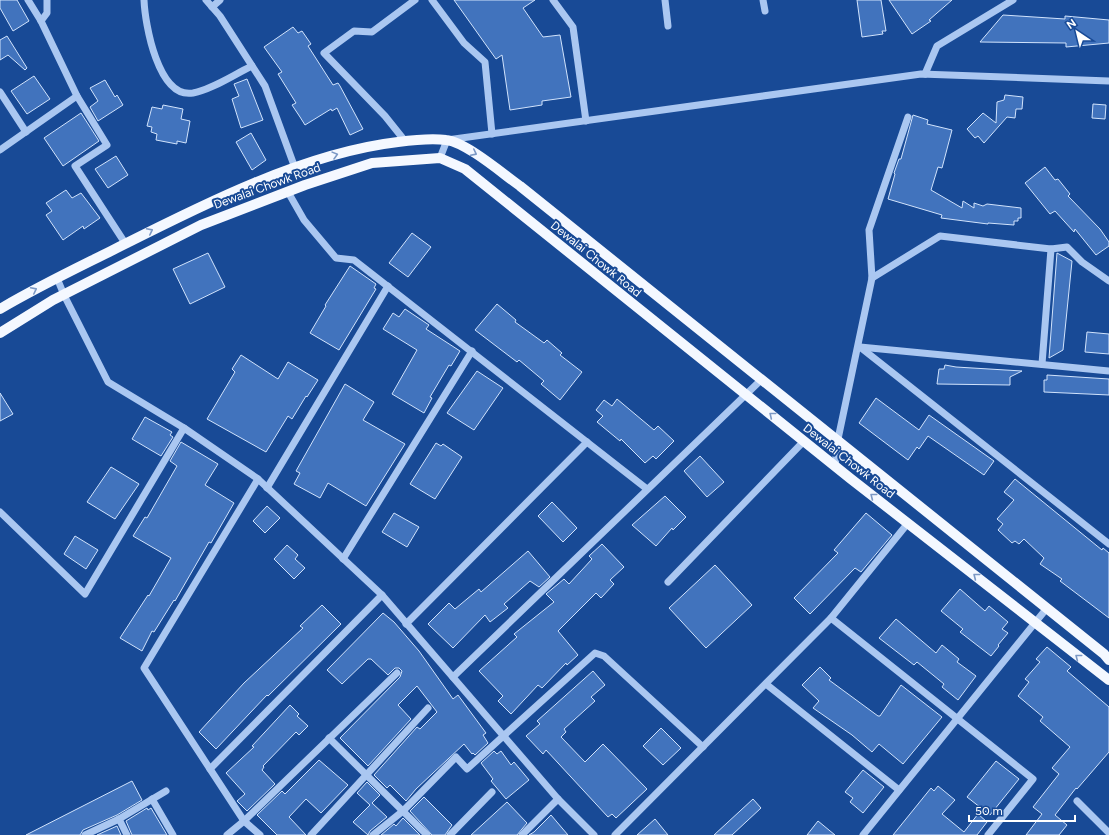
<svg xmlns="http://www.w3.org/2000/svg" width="1109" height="835" font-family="Figtree,sans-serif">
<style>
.building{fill:#4173bd;stroke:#d1e3fc}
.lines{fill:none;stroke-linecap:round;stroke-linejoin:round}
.minor{stroke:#aac7f1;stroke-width:7}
.major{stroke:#f4f8ff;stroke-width:10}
.oneway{stroke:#7b98c5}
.labels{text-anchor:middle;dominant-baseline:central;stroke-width:4;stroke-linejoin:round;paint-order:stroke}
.street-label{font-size:12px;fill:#fff;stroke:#184a96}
</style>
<rect width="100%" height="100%" fill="#184a96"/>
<g class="building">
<polygon points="0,0 17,0 29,21 13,31 0,8"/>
<polygon points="454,0 535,0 523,8 543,37 560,35 571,97 542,101 542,105 510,110 502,55 496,59"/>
<polygon points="857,0 881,0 886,31 882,31 883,34 862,37"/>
<polygon points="889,0 952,0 929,20 931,21 912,34"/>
<polygon points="1003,15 1065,19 1065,16 1109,20 1109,43 1066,47 1066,43 980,42"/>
<polygon points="293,27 298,33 302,31 311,44 308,46 333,85 338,83 340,86 363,129 350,135 337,108 332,111 331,109 305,125 300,117 292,105 296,103 278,74 282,72 264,47"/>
<polygon points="7,36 27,68 25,70 8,55 0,60 0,40"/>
<polygon points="34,76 50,99 27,114 11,91"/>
<polygon points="247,79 263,120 241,128 232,99 239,96 234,84"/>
<polygon points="105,80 115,97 117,95 123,105 98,121 90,107 98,101 90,88"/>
<polygon points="1005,95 1023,97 1022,109 1016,109 1015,118 1007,117 984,143 978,136 975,138 967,129 983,113 996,123 997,102 1004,100"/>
<polygon points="1093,104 1106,105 1105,119 1092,118"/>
<polygon points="163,105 183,109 181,119 190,121 186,143 177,141 177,144 156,140 157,134 151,132 152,127 147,126 152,107 162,109"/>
<polygon points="81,113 99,141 63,166 44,138"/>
<polygon points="913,115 928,120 927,124 952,130 942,168 938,167 931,190 962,208 963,201 974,208 974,203 983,206 987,204 1021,208 1021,218 1018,218 1018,221 1014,221 1014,225 988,223 988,224 941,218 942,215 888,199 895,174 894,173 899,159 901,159"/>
<polygon points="251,133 266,160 252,170 236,142"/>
<polygon points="116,156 128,175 108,188 95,169"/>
<polygon points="1045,167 1055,180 1058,179 1070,194 1068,196 1100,229 1109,242 1109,246 1096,255 1075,229 1074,232 1055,211 1050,214 1025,183"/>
<polygon points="66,190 72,198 81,193 100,218 84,229 83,226 63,240 46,215 52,211 46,203"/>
<polygon points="412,233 431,247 408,277 389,263"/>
<polygon points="208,253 225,287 190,304 173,269"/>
<polygon points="1057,253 1072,261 1063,350 1049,358"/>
<polygon points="350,266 376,284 374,288 376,289 339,350 310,333 326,306 325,305"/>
<polygon points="497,304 516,320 515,322 544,343 547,340 562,353 560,355 582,372 560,400 541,384 544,381 519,360 517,362 475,330"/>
<polygon points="405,309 429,325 426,329 460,351 451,366 449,365 430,397 432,398 424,413 392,394 417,350 383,329 393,313 399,317"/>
<polygon points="1087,332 1109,334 1109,354 1085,352"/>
<polygon points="241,355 278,379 288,362 318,380 307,397 306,396 292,419 288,416 266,452 207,419 235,372 232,369"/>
<polygon points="945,365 956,367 1022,371 1010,377 1010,385 937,384 939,369 944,369"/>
<polygon points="477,371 503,388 474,430 447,413"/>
<polygon points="1047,375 1109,379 1109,395 1044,392 1044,380 1047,380"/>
<polygon points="345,384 374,402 363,420 405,444 366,506 328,483 320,498 294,484 300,473 296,471"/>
<polygon points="0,393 13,414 0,421"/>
<polygon points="876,398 919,430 929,415 994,461 984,475 928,436 919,449 917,447 908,460 859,423"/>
<polygon points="617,399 654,430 658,426 674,441 656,459 653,456 645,463 621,439 620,441 597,422 603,416 596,410 604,400 612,406"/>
<polygon points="145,417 172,432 170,435 173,437 161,456 132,439"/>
<polygon points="181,442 218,464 205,485 234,503 211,543 209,542 175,601 174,600 154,632 152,631 142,651 120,638 148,595 149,596 171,558 133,536 145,517 147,518 177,466 170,461"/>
<polygon points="436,443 441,446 443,444 462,457 435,499 410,484"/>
<polygon points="700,456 724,482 707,497 684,471"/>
<polygon points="111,467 139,484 115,519 87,502"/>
<polygon points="1015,479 1102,550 1103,548 1109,553 1109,618 1060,581 1062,579 1040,564 1044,558 1024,539 1019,544 1015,541 1012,543 998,530 1003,524 997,519 1014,500 1004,492"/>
<polygon points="665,496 686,517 673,530 672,528 656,546 632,525"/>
<polygon points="552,502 577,528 563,542 538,516"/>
<polygon points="267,506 280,518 265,533 253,521"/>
<polygon points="394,513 419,527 407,547 382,532"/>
<polygon points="866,513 892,535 861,572 855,568 810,614 794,598 838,553 834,550"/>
<polygon points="75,536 98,550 86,569 64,554"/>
<polygon points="602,544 624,567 610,580 614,584 601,598 596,593 558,631 578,655 567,665 566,663 542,688 538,685 511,714 498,701 503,696 479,671 517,637 514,634 554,602 546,594 564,579 569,584 592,559 589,556"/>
<polygon points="287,545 298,555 295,559 305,568 294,579 274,559"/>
<polygon points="528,551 550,577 539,587 530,581 504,604 508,608 490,622 485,615 453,648 428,624 449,603 455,609 479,589 481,592"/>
<polygon points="715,565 752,605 706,648 669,608"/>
<polygon points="960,589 985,611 989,606 1008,622 1002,629 1008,633 998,645 999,646 991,656 960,632 963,629 941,611"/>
<polygon points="322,605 341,624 268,696 267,695 216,749 199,732 244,683 303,628 300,626"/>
<polygon points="383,613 394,622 419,651 453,699 458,695 486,733 483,735 488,743 475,755 473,753 472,754 464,744 416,789 406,801 390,785 387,788 374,775 417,727 420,729 437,712 417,686 398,705 411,719 368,766 340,738 400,677 402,671 399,668 395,668 388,675 371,659 368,659 342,684 327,670"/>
<polygon points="896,619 936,653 942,645 959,659 957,662 976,676 958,700 942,687 944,684 917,662 914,665 879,638"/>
<polygon points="1047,647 1071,667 1067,671 1109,707 1109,752 1077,789 1076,788 1055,815 1067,825 1059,835 1026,835 1042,814 1033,807 1059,774 1052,768 1070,747 1040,721 1043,717 1018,696 1029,682 1025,679 1040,662 1036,659"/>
<polygon points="820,667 831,678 829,680 878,716 880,716 901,685 942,717 903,764 879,744 872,752 852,735 813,708 819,701 802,685"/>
<polygon points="593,671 605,685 591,697 595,701 564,729 566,732 561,737 585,762 603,744 647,789 616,818 612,814 608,817 546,750 543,754 526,736 540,724 537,721"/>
<polygon points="290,705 299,714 297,716 308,726 299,735 296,732 263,766 264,767 262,770 275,784 247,811 237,801 245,794 226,773 254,747 252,746"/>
<polygon points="661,728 681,748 663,765 643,746"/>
<polygon points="494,751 497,754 501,751 511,765 514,762 529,780 506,799 491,781 493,779 481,763"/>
<polygon points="319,760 348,785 321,813 306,799 289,817 306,835 277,835 257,815 282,791 285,794"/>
<polygon points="996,761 1019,779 990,815 967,797"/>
<polygon points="863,770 884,787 863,813 850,802 853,798 845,792"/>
<polygon points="132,781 142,800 117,815 83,830 80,835 26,835"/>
<polygon points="367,782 380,795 372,803 387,817 370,831 368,835 353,822 370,805 357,793"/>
<polygon points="938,786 955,800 942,814 964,832 978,814 987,822 977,835 893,835 931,788 934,791"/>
<polygon points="424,797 452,825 445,835 432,835 410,811"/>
<polygon points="753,799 761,808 732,835 714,835"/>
<polygon points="507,802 527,823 517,835 471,835"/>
<polygon points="147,808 148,810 151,808 167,835 132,835 126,821"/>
<polygon points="551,815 568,835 529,835 534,832"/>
<polygon points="403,818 420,835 381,835 394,824 396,826"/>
<polygon points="655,819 668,835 637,835"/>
<polygon points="818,821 835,835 807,835"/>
<polygon points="117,826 121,835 97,835"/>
</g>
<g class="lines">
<g class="minor">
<polyline points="28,0 41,21 77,96 107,145 75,166 125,243"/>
<path d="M144 0C145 24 158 99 193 93 213 89 233 75 252 66"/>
<polyline points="206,0 220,16 265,86 295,168"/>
<polyline points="432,0 464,43 485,62 492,134"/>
<polyline points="553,0 573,27 586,121"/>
<polyline points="665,0 668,26"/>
<polyline points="763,0 765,11"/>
<polyline points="212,7 220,0"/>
<polyline points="41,21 47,13 47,0"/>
<polyline points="925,74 937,46 1013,0"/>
<polyline points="0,92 26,132"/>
<polyline points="405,141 385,116 324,53 354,31 372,32 415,0"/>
<polyline points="0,150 77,96"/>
<polyline points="440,158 447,140 921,74 1109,81"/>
<polyline points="288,192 304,220 336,258 354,260 647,489"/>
<polyline points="57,278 64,295 108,382 184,428 258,479 382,595 558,799 594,835"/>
<polyline points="872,278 940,236 1051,249 1067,247 1082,262 1109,281"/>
<polyline points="860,347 1109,544"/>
<polyline points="860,347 1109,371"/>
<polyline points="1042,364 1051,249"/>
<polyline points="835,466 838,439 872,278 869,230 908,117"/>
<polyline points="258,479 144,668 244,821 260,835"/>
<polyline points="267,488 388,286"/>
<polyline points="0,512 85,594 184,428"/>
<polyline points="343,559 472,351"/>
<polyline points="668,582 804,441"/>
<polyline points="831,618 1033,779 988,835"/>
<polyline points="406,624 587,442"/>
<polyline points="453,677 762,379"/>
<polyline points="766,684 899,790"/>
<polyline points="329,738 427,835"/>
<polyline points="210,769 382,595"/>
<polyline points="152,799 173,835"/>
<polyline points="1077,801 1109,833"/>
<polyline points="119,819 127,835"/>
<polyline points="85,835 119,819 166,791"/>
<polyline points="227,835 244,821 397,673"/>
<polyline points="311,835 428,708"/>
<polyline points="373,835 403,811 456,757 467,769 595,653 604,656 703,747"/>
<polyline points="450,835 492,792"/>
<polyline points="522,835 558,799"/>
<polyline points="615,835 831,618 908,523"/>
<polyline points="863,835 1047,608"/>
</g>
<g class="major">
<path d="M0 309C37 287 75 269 113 250 198 207 303 153 398 142 413 140 431 138 446 140 466 142 503 174 520 186L1104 654 1109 660"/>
<polyline points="0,333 53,300 201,225 305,185 372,163 440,158 465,169 851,479 1109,680"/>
</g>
</g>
<defs><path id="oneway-chevron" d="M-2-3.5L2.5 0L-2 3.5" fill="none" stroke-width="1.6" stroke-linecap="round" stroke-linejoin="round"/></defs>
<g class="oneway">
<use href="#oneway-chevron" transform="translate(474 153) rotate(27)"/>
<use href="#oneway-chevron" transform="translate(335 155) rotate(-15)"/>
<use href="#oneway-chevron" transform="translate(150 231) rotate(-27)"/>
<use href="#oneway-chevron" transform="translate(34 290) rotate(-27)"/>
<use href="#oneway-chevron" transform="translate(772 415) rotate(-141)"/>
<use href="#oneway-chevron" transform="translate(873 496) rotate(-142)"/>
<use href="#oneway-chevron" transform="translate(976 576) rotate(-142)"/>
<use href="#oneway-chevron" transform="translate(1078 657) rotate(-142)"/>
</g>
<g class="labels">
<g class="street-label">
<text transform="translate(267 186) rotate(-20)">Dewalai Chowk Road</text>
<text transform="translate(596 259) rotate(39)">Dewalai Chowk Road</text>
<text transform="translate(849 461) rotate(38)">Dewalai Chowk Road</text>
</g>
</g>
<g transform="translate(1077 32) rotate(325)" stroke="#184a96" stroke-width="3" paint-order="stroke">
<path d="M0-3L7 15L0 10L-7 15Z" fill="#ffffff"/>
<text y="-6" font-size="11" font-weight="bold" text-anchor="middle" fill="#ffffff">N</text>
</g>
<path d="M969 815v6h106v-6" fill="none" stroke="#ffffff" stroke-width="2"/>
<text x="975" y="815" font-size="12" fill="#ffffff" stroke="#184a96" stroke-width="3" paint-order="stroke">50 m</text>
</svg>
